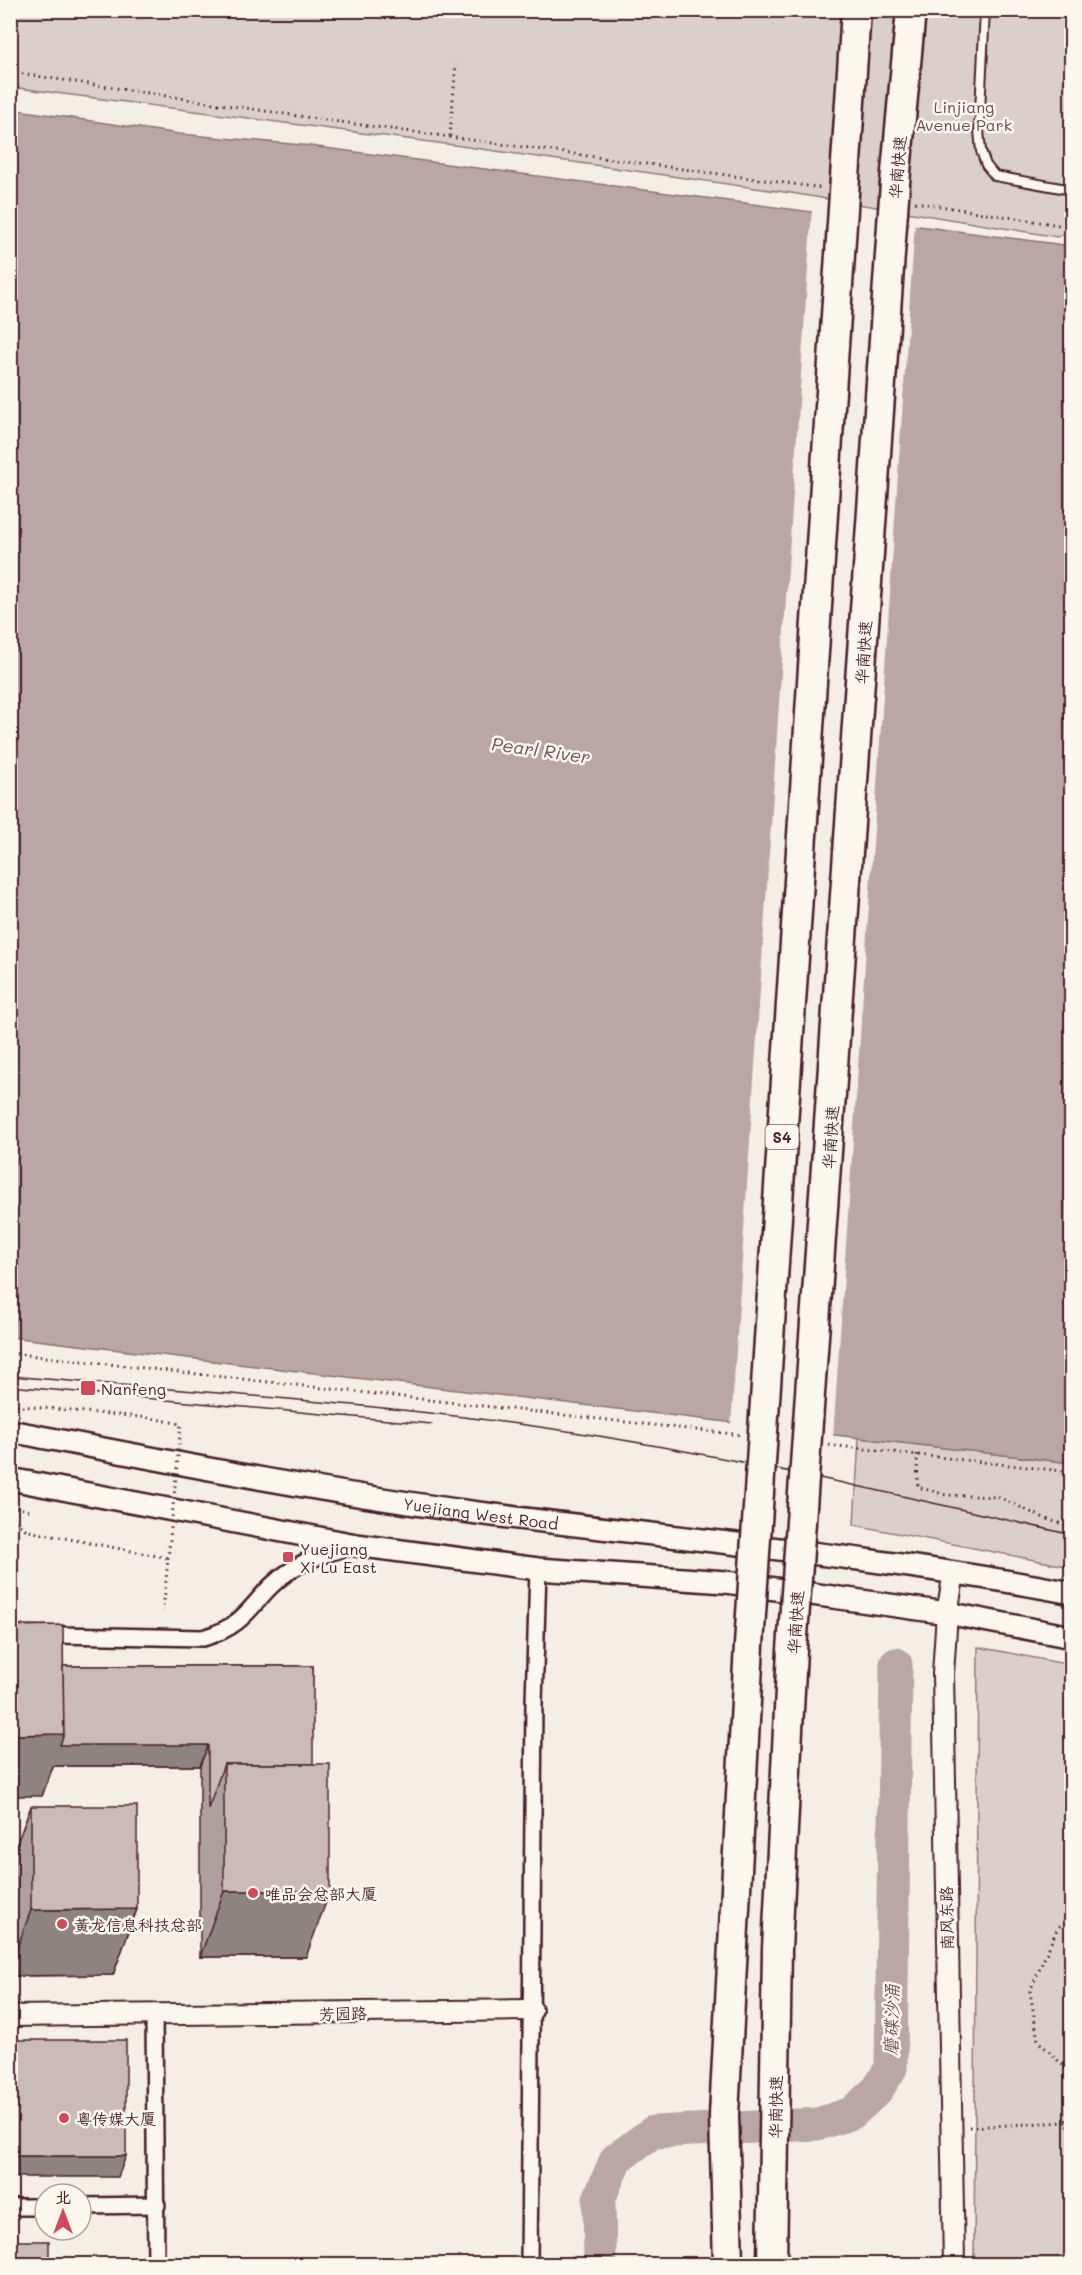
<svg xmlns="http://www.w3.org/2000/svg" width="1082" height="2275" font-family="Mali,'LXGW WenKai TC',sans-serif">
<style>
.green{fill:#dbd0c9;stroke:#92787a;stroke-width:1.5}
.water{fill:#baa7a5;stroke:#8d7174;stroke-width:1.5}
.pier{fill:#f4eee4}
.lines{fill:none;stroke-linecap:round;stroke-linejoin:round}
.river{stroke:#baa7a5;stroke-width:33}
.service-casing{stroke:#4a1f2b;stroke-width:12}
.minor-casing{stroke:#4a1f2b;stroke-width:20}
.tertiary-casing{stroke:#4a1f2b;stroke-width:24}
.secondary-casing{stroke:#4a1f2b;stroke-width:26}
.motorway-casing{stroke:#4a1f2b;stroke-width:33}
.path{stroke:#4a1f2b;stroke-width:3;stroke-dasharray:1.5 4.5;stroke-linecap:butt}
.service{stroke:#fbf7ec;stroke-width:8}
.minor{stroke:#fbf7ec;stroke-width:15}
.tertiary{stroke:#fbf7ec;stroke-width:20}
.secondary{stroke:#fbf7ec;stroke-width:21}
.motorway{stroke:#fbf7ec;stroke-width:28}
.tram{stroke:#4a1f2b;stroke-width:1.5}
.motorway-bridge-casing{stroke:#4a1f2b;stroke-width:33;stroke-linecap:butt}
.path-bridge{stroke:#4a1f2b;stroke-width:3;stroke-dasharray:1.5 4.5;stroke-linecap:butt}
.motorway-bridge{stroke:#fbf7ec;stroke-width:28}
.wall{fill:#aea19d;stroke:#4a1f2b;stroke-width:1.5}
.shaded-wall{fill:#8d837f;stroke:#4a1f2b;stroke-width:1.5}
.building{fill:#cabbb6;stroke:#4a1f2b;stroke-width:1.5}
.poi-dot{fill:#d1495b;stroke:#fbf7ec;stroke-width:2}
.labels{text-anchor:middle;dominant-baseline:central;stroke-width:5;stroke-linejoin:round;paint-order:stroke}
.shield{fill:#fbf7ec;stroke:#7f6065;stroke-width:1.5}
.shield-label{font-size:15px;font-weight:bold;fill:#4a1f2b}
.park-label{font-size:16px;fill:#6e4b52;stroke:#fbf7ec}
.street-label{font-size:16px;fill:#4a1f2b;stroke:#fbf7ec}
.poi-label{font-size:16px;fill:#4a1f2b;stroke:#fbf7ec;text-anchor:start}
.water-label{font-size:18px;font-style:italic;fill:#714f56;stroke:#fbf7ec}
</style>
<rect width="100%" height="100%" fill="#f4eee4"/>
<filter id="ink" filterUnits="userSpaceOnUse"><feTurbulence type="fractalNoise" baseFrequency=".0167" numOctaves="2"/><feDisplacementMap in="SourceGraphic" scale="12" xChannelSelector="R" yChannelSelector="G"/><feConvolveMatrix kernelMatrix="1 2 1 2 8 2 1 2 1" color-interpolation-filters="sRGB"/></filter>
<g filter="url(#ink)">
<g class="green">
<polygon points="11,11 1071,11 1071,230 1058,237 791,193 461,146 11,87"/>
<polygon points="859,1438 1071,1463 1071,1567 854,1525"/>
<polygon points="978,1647 1071,1665 1071,2264 974,2264"/>
</g>
<polygon class="water" points="11,109 179,134 302,145 1071,246 1067,322 1072,323 1071,1463 11,1337"/>
<polygon class="pier" points="812,208 915,222 833,1438 731,1426"/>
<g class="lines">
<polyline class="river" points="600,2264 599,2199 616,2159 653,2132 818,2124 852,2113 877,2090 891,2068 896,1664"/>
<defs>
<polyline id="service" points="985,10 979,131 981,151 986,165 995,176 1072,190"/>
<g id="minor">
<path d="M10 1634 203 1638C253 1624 252 1595 291 1570 309 1558 331 1552 352 1546"/>
<polyline points="154,2015 156,2264"/>
<polyline points="81,2206 157,2205"/>
<polyline points="10,2207 45,2207"/>
<polyline points="529,2264 534,1702 538,1569"/>
</g>
<g id="tertiary">
<polyline points="10,2016 532,2010"/>
<polyline points="954,2264 943,1674 947,1613 954,1573"/>
</g>
<g id="secondary">
<path id="s1" d="M10 1431C166 1461 321 1492 478 1513 676 1539 875 1555 1072 1593"/>
<polyline points="10,1479 356,1545 538,1569 726,1582 947,1613 1072,1637"/>
</g>
<polyline id="motorway" points="895,183 911,10"/>
</defs>
<use href="#service" class="service-casing"/>
<use href="#minor" class="minor-casing"/>
<use href="#tertiary" class="tertiary-casing"/>
<use href="#secondary" class="secondary-casing"/>
<use href="#motorway" class="motorway-casing"/>
<g class="path">
<polyline points="10,72 318,119 822,188"/>
<polyline points="450,136 456,64"/>
<polyline points="915,202 1065,226 1072,223"/>
<polyline points="10,1353 742,1435"/>
<polyline points="829,1445 1072,1472"/>
<polyline points="917,1454 918,1487 946,1495 998,1497 1046,1519 1072,1527"/>
<polyline points="10,1506 31,1511"/>
<polyline points="10,1518 28,1531 168,1558"/>
<polyline points="1072,1912 1057,1929 1030,1991 1038,2041 1072,2074"/>
<polyline points="1072,2096 1066,2122 1072,2133"/>
<polyline points="969,2127 1066,2122"/>
</g>
<use href="#service" class="service"/>
<use href="#minor" class="minor"/>
<use href="#tertiary" class="tertiary"/>
<use href="#secondary" class="secondary"/>
<use href="#motorway" class="motorway"/>
<g class="tram">
<path d="M10 1376C200 1392 392 1404 580 1433 745 1459 909 1497 1072 1535"/>
<polyline points="10,1386 432,1424"/>
</g>
<defs>
<g id="motorway-bridge">
<polyline points="728,2264 724,2115 749,1645 856,10"/>
<polyline points="772,2264 777,1949 792,1650 895,183"/>
</g>
</defs>
<use href="#motorway-bridge" class="motorway-bridge-casing"/>
<polyline class="path-bridge" points="10,1405 151,1418 181,1424 163,1611"/>
<use href="#motorway-bridge" class="motorway-bridge"/>
</g>
<g class="wall">
<polygon points="63,1666 313,1666 306,1957 200,1957 200,1766 53,1766 42,1796"/>
<polygon points="31,1806 137,1909 113,1975 10,1976 10,1862"/>
</g>
<g class="shaded-wall">
<polygon points="64,1734 208,1745 200,1766 53,1766 42,1796 10,1796 10,1735"/>
<polygon points="224,1891 330,1891 306,1957 200,1957"/>
<polygon points="137,1909 113,1975 10,1976 10,1967 31,1910"/>
<polygon points="10,2156 126,2156 118,2177 10,2177"/>
</g>
<g class="building">
<polygon points="63,1625 64,1734 10,1735 10,1626"/>
<polygon points="63,1666 313,1666 313,1764 224,1764 208,1809 208,1745 60,1745 64,1734"/>
<rect x="224" y="1764" width="106" height="127"/>
<polygon points="31,1806 137,1806 137,1909 31,1910"/>
<rect x="10" y="2040" width="116" height="116"/>
<rect x="10" y="2241" width="39" height="24"/>
</g>
</g>
<g class="poi-dot">
<rect x="80" y="1380" width="16" height="16" rx="3"/>
<rect x="282" y="1551" width="12" height="12" rx="3"/>
<circle cx="253" cy="1893" r="6"/>
<circle cx="62" cy="1924" r="6"/>
<circle cx="64" cy="2118" r="6"/>
</g>
<g class="labels">
<rect class="shield" x="765.5" y="1125" width="33" height="24" rx="4.5"/>
<g class="shield-label">
<text x="782" y="1137">S4</text>
</g>
<g class="park-label">
<text x="964" y="106">Linjiang<tspan x="964" dy="18">Avenue Park</tspan></text>
</g>
<g class="street-label">
<text transform="translate(897 167) rotate(-85)">华南快速</text>
<text transform="translate(863 652) rotate(-86)">华南快速</text>
<text transform="translate(830 1137) rotate(-86)">华南快速</text>
<text stroke="none"><textPath href="#s1" startOffset="478">Yuejiang West Road</textPath></text>
<text transform="translate(795 1622) rotate(-86)">华南快速</text>
<text transform="translate(946 1918) rotate(-91)">南风东路</text>
<text transform="translate(343 2013) rotate(-1)">芳园路</text>
<text transform="translate(775 2107) rotate(-89)">华南快速</text>
</g>
<g class="poi-label">
<text x="101" y="1388">Nanfeng</text>
<text x="300" y="1548">Yuejiang<tspan x="300" dy="18">Xi Lu East</tspan></text>
<text x="265" y="1893">唯品会总部大厦</text>
<text x="74" y="1924">黄龙信息科技总部</text>
<text x="76" y="2118">粤传媒大厦</text>
</g>
<g class="water-label">
<text transform="translate(541 750) rotate(8)">Pearl River</text>
<text transform="translate(891 2020) rotate(-89)">磨碟沙涌</text>
</g>
</g>
<rect width="1082" height="2275" fill="none" stroke="#fbf7ec" stroke-width="36"/>
<rect x="18" y="18" width="1046" height="2239" fill="none" stroke="#4a1f2b" stroke-width="2" filter="url(#ink)"/>
<g transform="translate(63 2212)"><circle r="28" fill="#fbf7ec" stroke="#b4a19f" stroke-width="1.5"/>
<path d="M0-4.5L10 22L0 15L-10 22Z" fill="#d1495b"/>
<text y="-9" font-size="16" font-weight="bold" text-anchor="middle" fill="#4a1f2b">北</text>
</g>
</svg>
